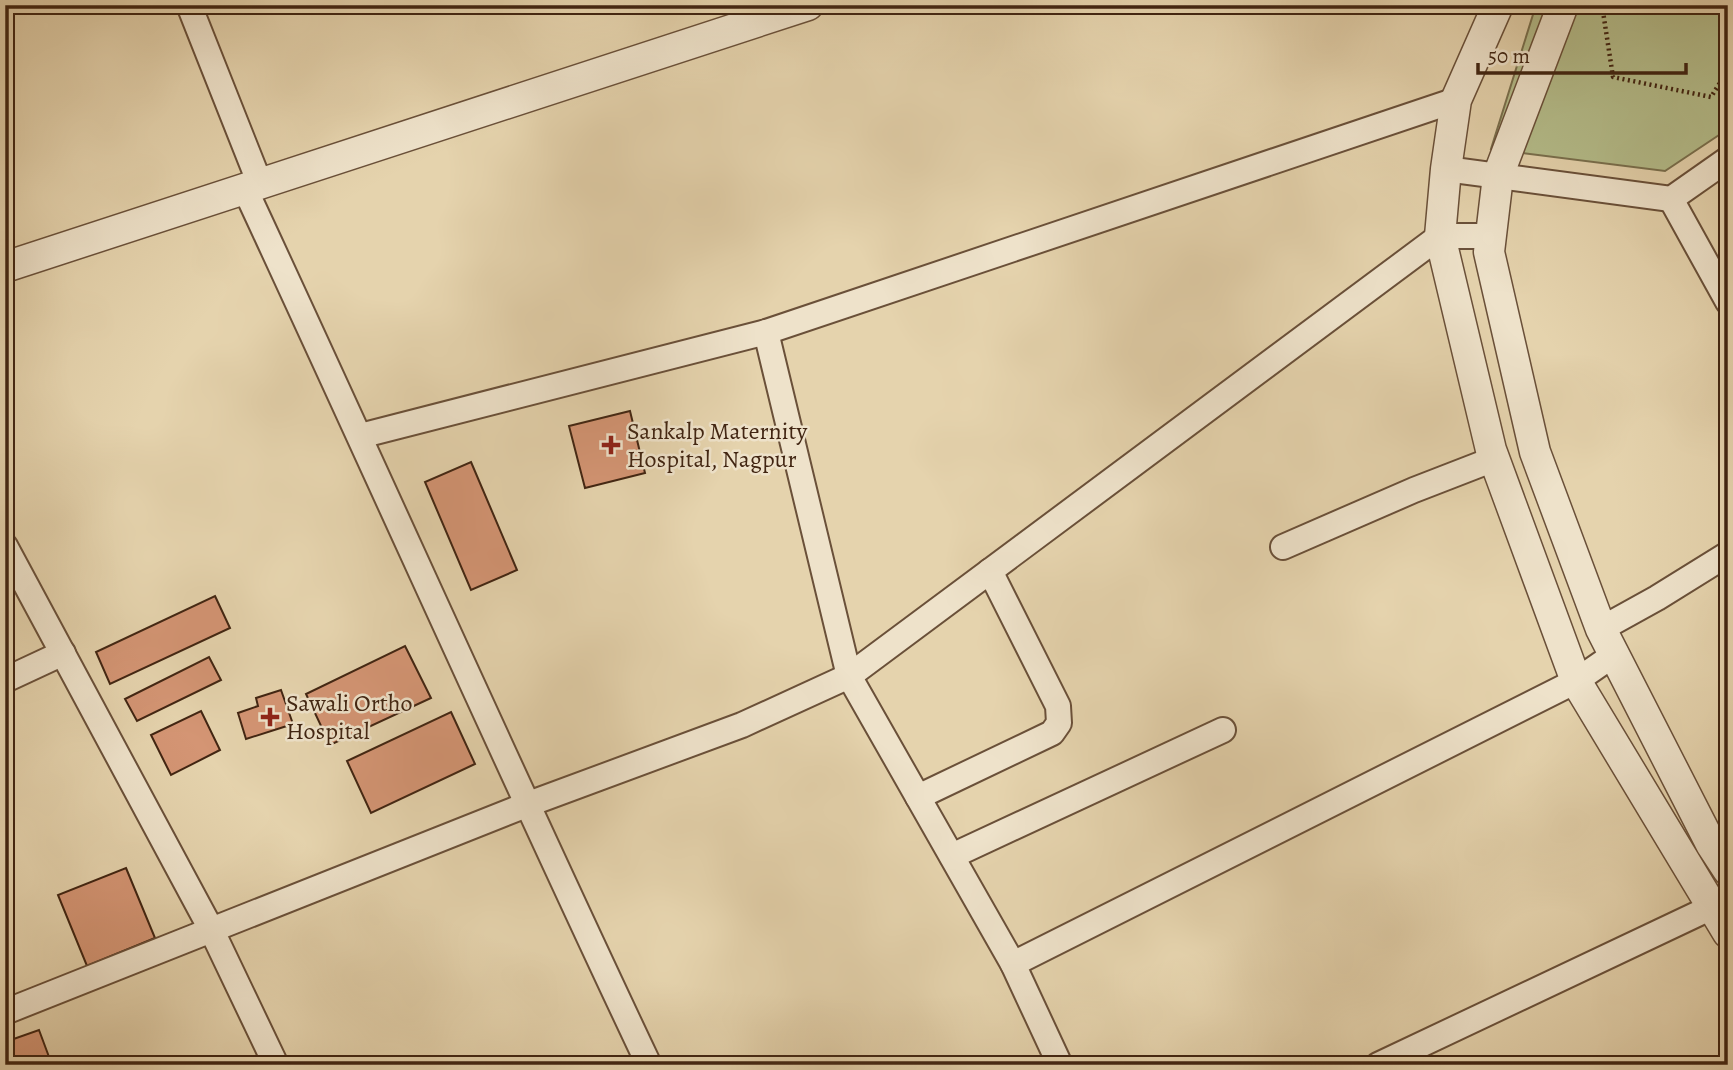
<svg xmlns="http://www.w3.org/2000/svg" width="1733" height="1070" font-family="Alegreya,serif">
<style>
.green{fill:#b4bc8a;stroke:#7a704e;stroke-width:2}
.building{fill:#d49574;stroke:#412512;stroke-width:2}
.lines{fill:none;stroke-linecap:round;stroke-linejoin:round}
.minor-casing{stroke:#6a5039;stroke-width:28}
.tertiary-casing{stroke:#6a5039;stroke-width:33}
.path{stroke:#412512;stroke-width:4.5;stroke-dasharray:2 3.5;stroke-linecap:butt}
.minor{stroke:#eee2ca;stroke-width:24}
.tertiary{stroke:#eee2ca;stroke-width:30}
.poi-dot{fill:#8f2418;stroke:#eee2ca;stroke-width:2.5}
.labels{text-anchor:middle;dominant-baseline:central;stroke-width:5;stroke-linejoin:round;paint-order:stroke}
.poi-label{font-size:24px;fill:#412512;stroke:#eee2ca;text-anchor:start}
</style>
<rect width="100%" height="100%" fill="#e5d3ad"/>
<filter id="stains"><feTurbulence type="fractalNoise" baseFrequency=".00286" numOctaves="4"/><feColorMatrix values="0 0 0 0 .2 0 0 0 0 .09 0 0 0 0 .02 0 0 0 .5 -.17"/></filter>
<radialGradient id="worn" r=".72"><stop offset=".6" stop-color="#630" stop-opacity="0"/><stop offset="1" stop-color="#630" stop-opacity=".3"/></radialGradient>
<polygon class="green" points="1536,5 1728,5 1728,129 1665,171 1491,149"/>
<g class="building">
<polygon points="630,411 645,473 585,488 569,426"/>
<polygon points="471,462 517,570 471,590 425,482"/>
<polygon points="215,596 230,628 110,684 96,652"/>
<polygon points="405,646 431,698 330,745 306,694"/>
<polygon points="209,657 221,680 137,721 125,699"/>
<polygon points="281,690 293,724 246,739 238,713 258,706 256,698"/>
<polygon points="201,711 220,750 171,775 151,735"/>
<polygon points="451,712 475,764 371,813 347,761"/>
<polygon points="126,868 155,938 87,966 58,895"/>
<polygon points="39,1030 52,1065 5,1065 5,1042"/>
</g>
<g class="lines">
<defs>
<g id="minor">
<polyline points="189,5 260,184"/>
<polyline points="1446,169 1671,199 1728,159"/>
<path d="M245 189C381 481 511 774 649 1065"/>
<polyline points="1671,199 1728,302"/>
<polyline points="766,332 849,676 1013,964 1060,1065"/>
<polyline points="360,436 766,332 1456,100"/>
<polyline points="5,546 212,931 276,1065"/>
<polyline points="1283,547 1414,490 1494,459"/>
<polyline points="1601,629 1657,598 1728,554"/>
<polyline points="5,680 63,653"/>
<polyline points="918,797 1052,733 1059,723 1058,706 990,571"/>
<polyline points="952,856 1223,730"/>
<polyline points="1013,964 1576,681 1612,656"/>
<polyline points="5,1012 526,805 742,725 849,676 1440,236 1490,236"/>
<polyline points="1378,1065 1712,907"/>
</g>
<g id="tertiary">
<polyline points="1498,5 1456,100 1446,169 1440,236 1491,450 1576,681 1728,933"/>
<polyline points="1563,5 1498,176 1489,252 1535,452 1601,629 1711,844 1728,870"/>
<polyline points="5,267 808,5"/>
</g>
</defs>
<use href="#minor" class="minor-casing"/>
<use href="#tertiary" class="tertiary-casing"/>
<polyline class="path" points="1602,5 1613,77 1711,97 1728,70"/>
<use href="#minor" class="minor"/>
<use href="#tertiary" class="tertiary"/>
</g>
<g class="poi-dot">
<path d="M607.5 434.5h7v7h7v7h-7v7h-7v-7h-7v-7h7z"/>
<path d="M266.5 706.5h7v7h7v7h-7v7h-7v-7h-7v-7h7z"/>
</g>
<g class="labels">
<g class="poi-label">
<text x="627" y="431">Sankalp Maternity<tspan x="627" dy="28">Hospital, Nagpur</tspan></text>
<text x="286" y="703">Sawali Ortho<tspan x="286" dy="28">Hospital</tspan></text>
</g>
</g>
<rect width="1733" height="1070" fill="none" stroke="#e5d3ad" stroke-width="28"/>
<rect x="7" y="7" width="1719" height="1056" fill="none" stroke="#412512" stroke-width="3.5"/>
<rect x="14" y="14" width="1705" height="1042" fill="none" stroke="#412512" stroke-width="2"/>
<path d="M1478 63v10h208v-10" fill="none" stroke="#412512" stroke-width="3.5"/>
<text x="1488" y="63" font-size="21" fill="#412512" stroke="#eee2ca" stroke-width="5" paint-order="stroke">50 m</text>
<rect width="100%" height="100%" filter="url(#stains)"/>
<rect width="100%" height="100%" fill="url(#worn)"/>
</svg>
